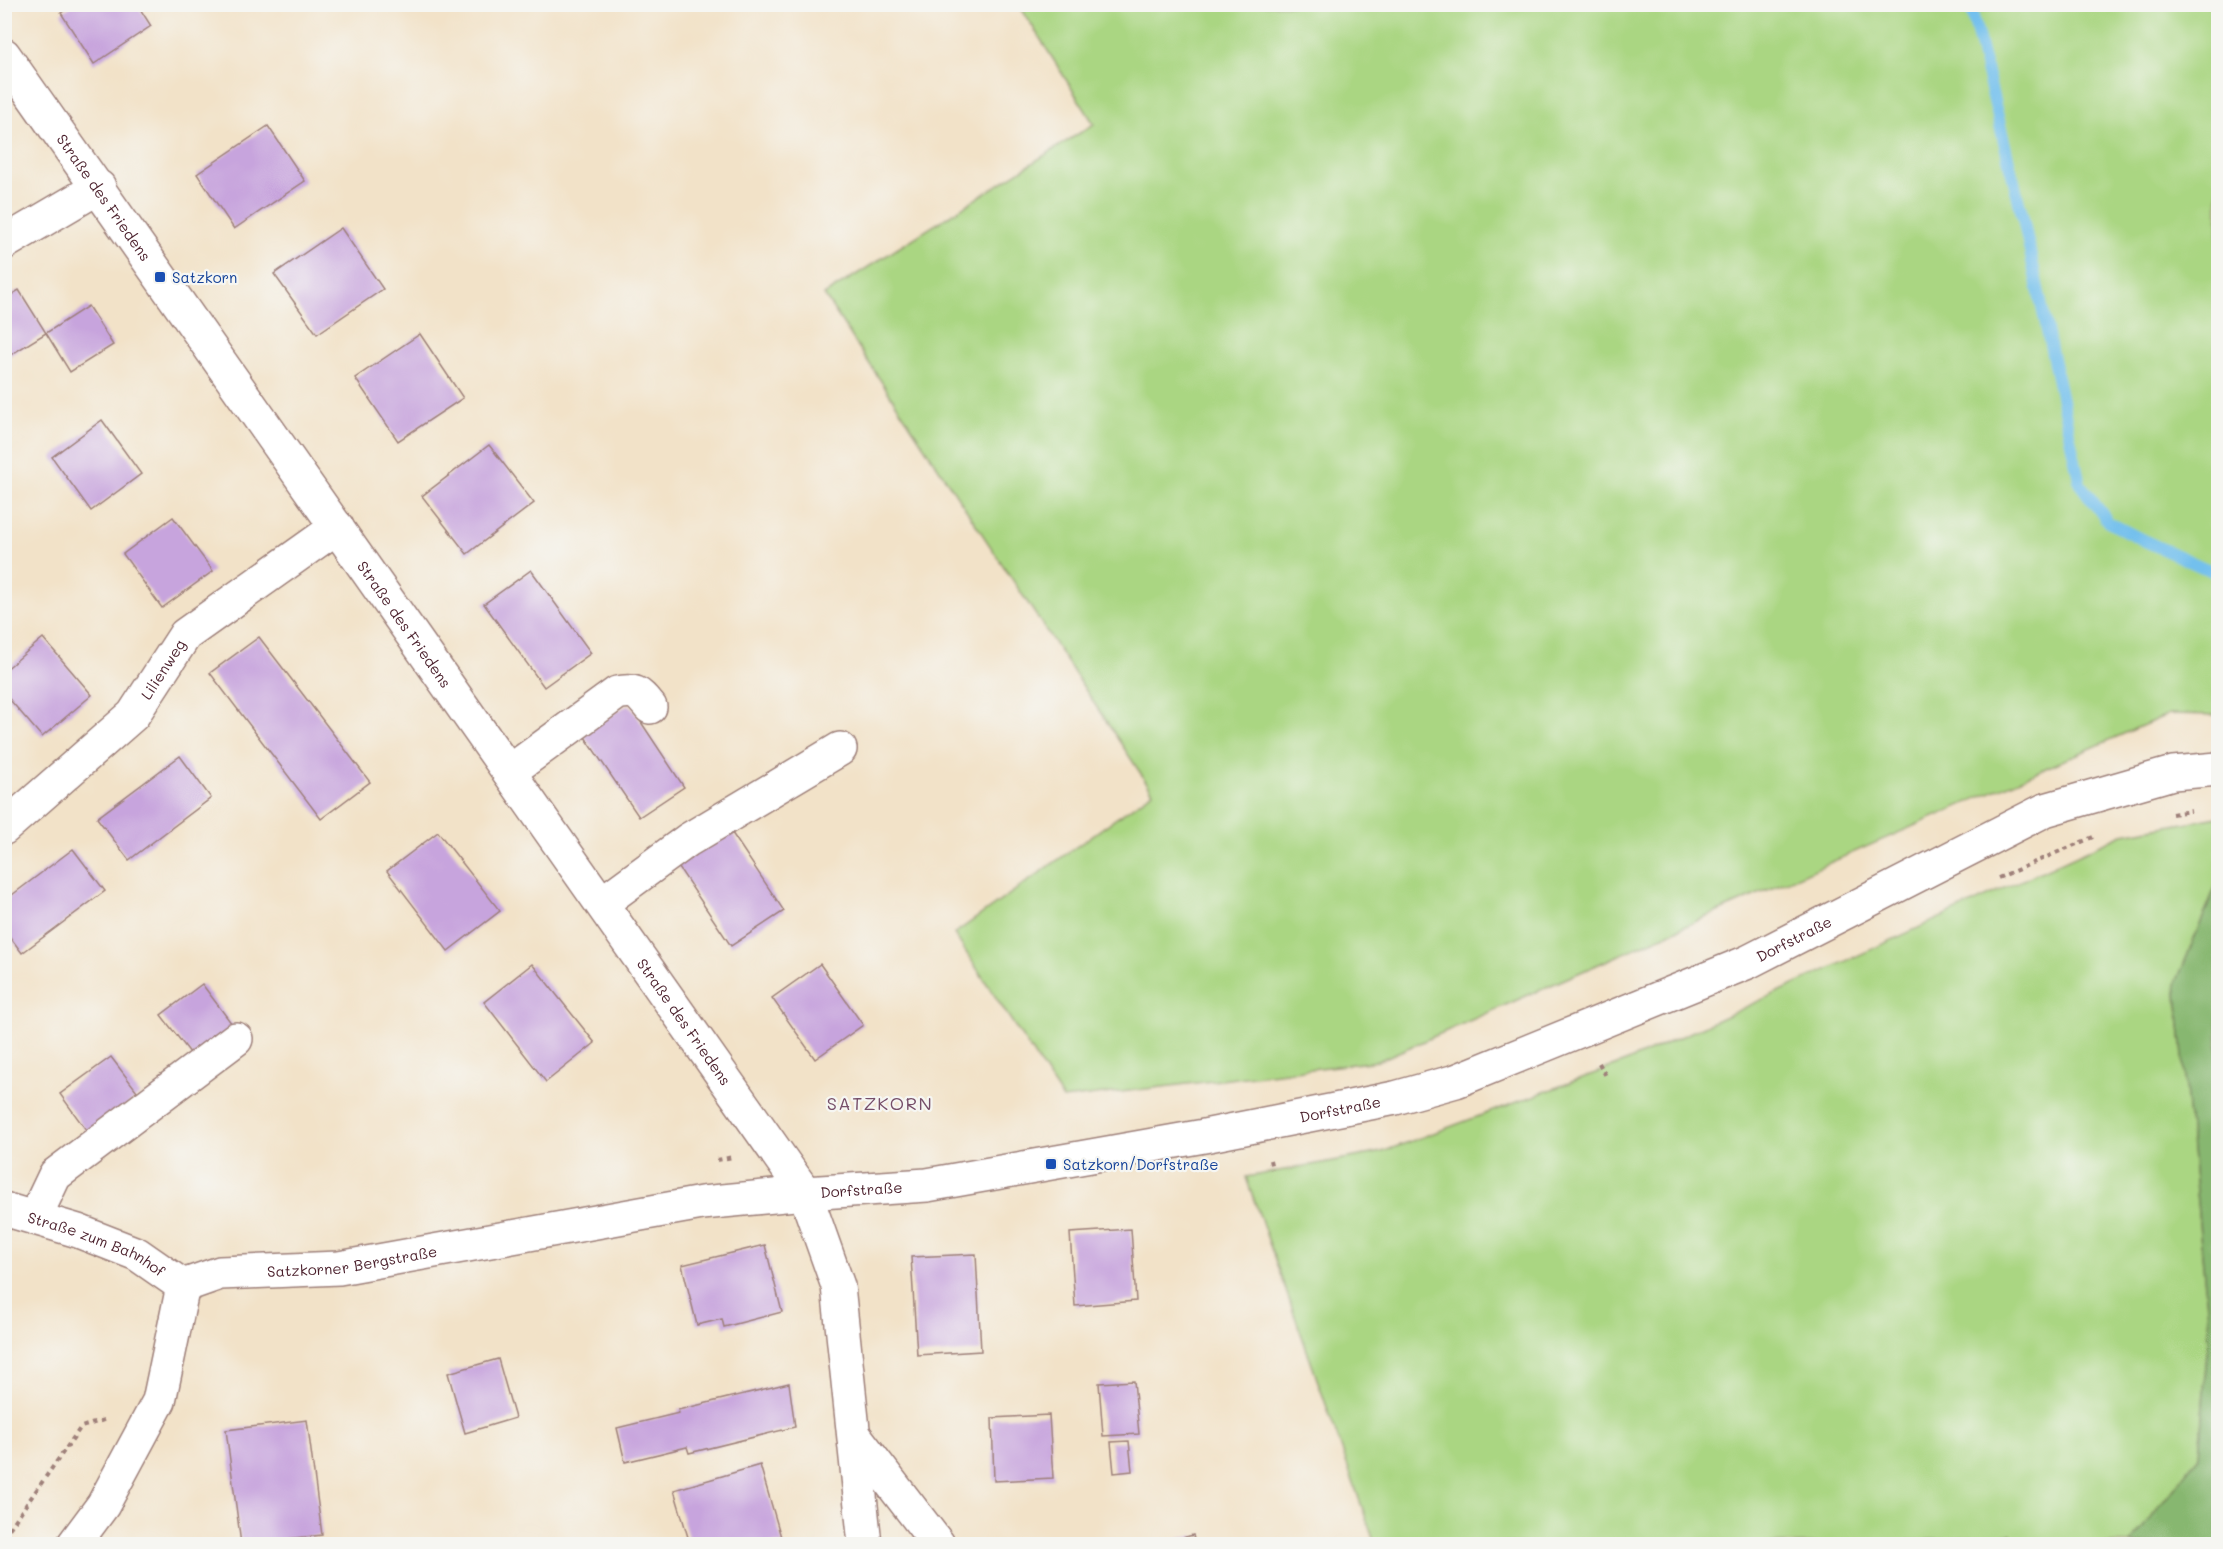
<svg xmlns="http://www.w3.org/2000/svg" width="2223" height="1549" font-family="Mali,sans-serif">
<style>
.green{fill:#aad682;stroke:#7a7a56;stroke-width:1.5}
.forest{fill:#87b770;stroke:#686b4e;stroke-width:1.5}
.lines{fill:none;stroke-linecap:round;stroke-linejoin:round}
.stream{stroke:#73c0ed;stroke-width:12}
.building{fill:#c7a4dd}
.minor-casing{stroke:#9e807a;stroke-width:36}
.path{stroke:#9e807a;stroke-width:4;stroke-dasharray:4.5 4.5;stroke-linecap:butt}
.minor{stroke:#fff;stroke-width:33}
.transit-dot{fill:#1a4fb4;stroke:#f6f6f2;stroke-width:2}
.labels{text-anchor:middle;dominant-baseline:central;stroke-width:4.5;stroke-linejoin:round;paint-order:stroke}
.street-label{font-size:15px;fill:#4a1f2b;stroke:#f6f6f2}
.transit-label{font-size:15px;fill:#164399;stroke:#f6f6f2;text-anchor:start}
.quarter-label{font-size:18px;letter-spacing:1.5px;fill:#764e69;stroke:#f6f6f2}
</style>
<rect width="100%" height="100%" fill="#f6f6f2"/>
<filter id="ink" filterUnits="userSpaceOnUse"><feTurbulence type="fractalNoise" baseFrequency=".0167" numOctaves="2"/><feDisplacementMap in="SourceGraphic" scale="12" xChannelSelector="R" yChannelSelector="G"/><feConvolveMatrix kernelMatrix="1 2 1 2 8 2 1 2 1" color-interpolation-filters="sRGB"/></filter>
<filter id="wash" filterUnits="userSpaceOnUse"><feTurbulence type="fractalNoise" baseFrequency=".008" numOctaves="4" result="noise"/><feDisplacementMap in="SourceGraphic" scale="24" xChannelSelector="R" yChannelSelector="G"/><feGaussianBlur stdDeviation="1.35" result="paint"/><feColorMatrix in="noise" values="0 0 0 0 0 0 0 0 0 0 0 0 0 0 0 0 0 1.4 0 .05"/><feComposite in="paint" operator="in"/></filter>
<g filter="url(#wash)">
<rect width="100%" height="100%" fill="#f2e2c8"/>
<g class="green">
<polygon points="1019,5 2218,5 2218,715 2169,714 1378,1061 1063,1099 954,934 1153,792 824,295 1094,124"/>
<polygon points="2218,817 2218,881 2176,983 2209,1327 2199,1456 2130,1544 2014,1544 2012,1534 1879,1544 1375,1544 1246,1177 1382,1152 1628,1061 2123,834"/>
</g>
<g class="forest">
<polygon points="2218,881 2218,1544 2130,1544 2199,1456 2209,1327 2176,983"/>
<polygon points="2012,1534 2014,1544 1879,1544"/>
</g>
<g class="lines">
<polyline class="stream" points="1970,4 2022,214 2080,484 2108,522 2145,541 2218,574"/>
</g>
<g id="blocks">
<g class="building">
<polygon points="74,4 137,4 151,26 94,64 61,13"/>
<polygon points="268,126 305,181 234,229 197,174"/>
<polygon points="341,228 383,289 317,334 274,274"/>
<polygon points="19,290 46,333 4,359 4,299"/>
<polygon points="88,306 113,345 70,372 46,333"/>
<polygon points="420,334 463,398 398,441 355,378"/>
<polygon points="102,420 141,474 91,511 52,457"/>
<polygon points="489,445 534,503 467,554 422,496"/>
<polygon points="173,517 213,571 162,608 123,554"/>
<polygon points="531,570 591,653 544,687 484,604"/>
<polygon points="259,637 370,782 321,819 210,673"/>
<polygon points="43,638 92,695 42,737 4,693 4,671"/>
<polygon points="629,704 684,787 639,817 583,734"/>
<polygon points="180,756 211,798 129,860 97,818"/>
<polygon points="728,827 784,911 731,946 675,862"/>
<polygon points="438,832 500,911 448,951 387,871"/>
<polygon points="73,849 105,891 22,953 4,929 4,901"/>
<polygon points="532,964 595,1043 546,1082 484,1002"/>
<polygon points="820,964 863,1025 815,1059 772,998"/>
<polygon points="202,984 235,1028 194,1058 161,1015"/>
<polygon points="111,1057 140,1095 89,1134 60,1094"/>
<polygon points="1131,1229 1136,1301 1075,1306 1070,1233"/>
<polygon points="765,1245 782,1312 724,1327 722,1319 697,1325 682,1265"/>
<polygon points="976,1254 981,1351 917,1355 911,1257"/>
<polygon points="498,1359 515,1418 465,1433 448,1373"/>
<polygon points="1134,1381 1139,1434 1103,1436 1099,1383"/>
<polygon points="789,1383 795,1427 689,1453 687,1447 625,1462 617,1428 679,1413 678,1410"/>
<polygon points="1049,1415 1053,1478 994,1481 992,1418"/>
<polygon points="307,1420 322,1535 241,1544 226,1430"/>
<polygon points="1129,1441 1132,1471 1114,1473 1111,1442"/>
<polygon points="760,1465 783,1544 690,1544 674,1490"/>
<polygon points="1193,1535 1195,1544 1160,1544"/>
</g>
</g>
</g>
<g filter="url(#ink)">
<use href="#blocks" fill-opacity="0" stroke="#9e807a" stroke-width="1.5"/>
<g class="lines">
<defs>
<g id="minor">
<path id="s1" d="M4 55 805 1193 838 1286 865 1544"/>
<polyline points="4,243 99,187"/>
<path d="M509 772 617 693C636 689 638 693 650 707"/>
<path id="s2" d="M4 828 133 715 185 635 337 527"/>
<polyline points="602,903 688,840 840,749"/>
<path id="s3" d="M4 1209 78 1231 137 1254 183 1286"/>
<polyline points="35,1217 55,1175 236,1039"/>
<path id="s4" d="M183 1286 220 1273 339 1268 702 1203 805 1193 927 1185 1204 1136 1395 1098 1456 1081 1748 962 2045 810 2173 773 2218 769"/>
<polyline points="855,1436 938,1544"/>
<polyline points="74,1544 103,1505 159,1401 183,1286"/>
</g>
</defs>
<use href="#minor" class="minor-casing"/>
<g class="path">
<polyline points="2172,814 2191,811"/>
<polyline points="1998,878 2093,837"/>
<polyline points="1599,1063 1607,1078"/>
<polyline points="717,1160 733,1157"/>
<polyline points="1270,1160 1272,1169"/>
<polyline points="4,1536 81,1427 107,1419"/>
</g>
<use href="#minor" class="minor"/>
</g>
</g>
<g class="transit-dot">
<rect x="154" y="271" width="12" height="12" rx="3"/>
<rect x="1045" y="1158" width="12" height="12" rx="3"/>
</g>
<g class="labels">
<g class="street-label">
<text stroke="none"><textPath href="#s1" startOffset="174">Straße des Friedens</textPath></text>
<text stroke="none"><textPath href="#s1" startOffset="696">Straße des Friedens</textPath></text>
<text stroke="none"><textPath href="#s2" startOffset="226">Lilienweg</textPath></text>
<text stroke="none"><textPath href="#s4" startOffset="1659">Dorfstraße</textPath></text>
<text stroke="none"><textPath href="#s1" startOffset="1182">Straße des Friedens</textPath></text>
<text stroke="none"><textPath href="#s4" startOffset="1173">Dorfstraße</textPath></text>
<text stroke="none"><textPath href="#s4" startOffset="687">Dorfstraße</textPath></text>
<text stroke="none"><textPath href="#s3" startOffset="99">Straße zum Bahnhof</textPath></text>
<text stroke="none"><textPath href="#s4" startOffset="172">Satzkorner Bergstraße</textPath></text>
</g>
<g class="transit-label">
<text x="172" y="277">Satzkorn</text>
<text x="1063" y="1164">Satzkorn/Dorfstraße</text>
</g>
<g class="quarter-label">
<text x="880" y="1103">SATZKORN</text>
</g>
</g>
<rect width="2223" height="1549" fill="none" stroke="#f6f6f2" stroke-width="24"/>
</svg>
